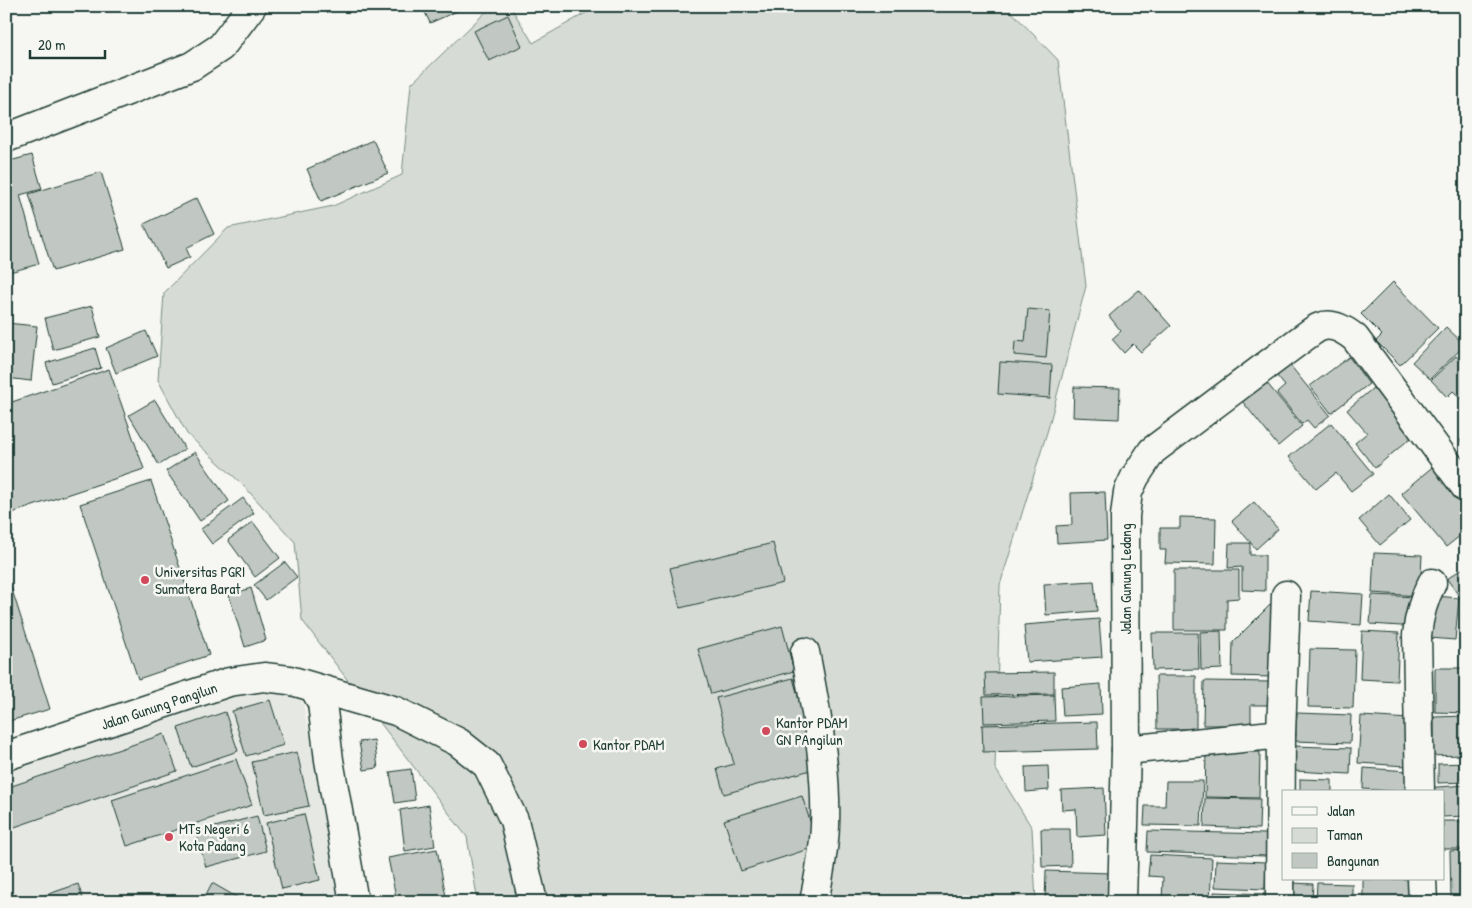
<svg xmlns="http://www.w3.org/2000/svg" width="1472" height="908" font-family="'Patrick Hand',sans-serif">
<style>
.built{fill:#e6e8e4}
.green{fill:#d6dbd6;stroke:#7a8c85}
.building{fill:#c1c8c3;stroke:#1f3d34}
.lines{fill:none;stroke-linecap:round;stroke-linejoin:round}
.minor-casing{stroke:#1f3d34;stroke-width:31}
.minor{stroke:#f6f6f2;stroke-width:28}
.poi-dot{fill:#d1495b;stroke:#f6f6f2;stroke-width:2}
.labels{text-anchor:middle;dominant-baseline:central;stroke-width:5;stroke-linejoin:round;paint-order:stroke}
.poi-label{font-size:15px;fill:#1f3d34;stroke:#f6f6f2;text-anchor:start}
.street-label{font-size:15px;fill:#1f3d34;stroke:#f6f6f2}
</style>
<rect width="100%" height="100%" fill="#f6f6f2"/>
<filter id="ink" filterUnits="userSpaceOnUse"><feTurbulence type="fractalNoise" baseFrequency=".02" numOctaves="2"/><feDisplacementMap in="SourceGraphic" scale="10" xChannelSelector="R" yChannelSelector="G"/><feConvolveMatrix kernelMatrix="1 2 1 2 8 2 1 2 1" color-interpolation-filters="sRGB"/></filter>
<g filter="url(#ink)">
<polygon class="built" points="261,684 287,687 302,699 344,902 6,902 6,771"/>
<polygon class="green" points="492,6 510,6 533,43 598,6 1006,6 1058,60 1086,286 1048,429 1000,585 995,768 1032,828 1036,902 478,902 467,837 302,620 295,542 241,483 187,434 158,380 164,293 228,228 333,206 402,175 411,84"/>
<g class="building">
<polygon points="422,6 463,6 464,8 430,23"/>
<polygon points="508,15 522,46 489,61 474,31"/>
<polygon points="373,140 388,173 321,201 307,169"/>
<polygon points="32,155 42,189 20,195 39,264 6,273 6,162"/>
<polygon points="101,172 125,249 53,271 29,194"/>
<polygon points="197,198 214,234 186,248 190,257 166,268 144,224"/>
<polygon points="1393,282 1438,328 1400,365 1376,341 1382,335 1361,314"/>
<polygon points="1139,290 1171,326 1141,352 1133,344 1124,353 1112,339 1121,331 1109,316"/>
<polygon points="92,306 100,337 53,350 45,318"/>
<polygon points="1028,309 1050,311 1046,358 1014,355 1015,341 1025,342"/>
<polygon points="6,323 37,326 31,381 6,378"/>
<polygon points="1446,327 1465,345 1430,379 1412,362"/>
<polygon points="146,331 157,356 116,373 106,348"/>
<polygon points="95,348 101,368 52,383 46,363"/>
<polygon points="1456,356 1466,365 1466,399 1464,401 1453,391 1447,397 1431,380"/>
<polygon points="1349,357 1369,384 1331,413 1310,386"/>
<polygon points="1000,362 1052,365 1050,398 998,394"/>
<polygon points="1290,365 1330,415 1314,428 1307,420 1302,424 1277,393 1285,386 1277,376"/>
<polygon points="109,369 144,469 6,515 6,404"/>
<polygon points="1266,382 1302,426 1278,446 1242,401"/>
<polygon points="1074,387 1120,388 1119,419 1073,417"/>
<polygon points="1373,388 1413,436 1375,468 1355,443 1367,433 1347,410"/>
<polygon points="155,400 185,449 159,465 129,415"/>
<polygon points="1331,423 1373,474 1351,491 1336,473 1316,489 1289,457"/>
<polygon points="1466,437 1466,451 1460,440"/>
<polygon points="195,452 229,501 200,521 166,471"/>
<polygon points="1436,464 1466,499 1466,531 1446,547 1401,493"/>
<polygon points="151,481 209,655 138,679 80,504"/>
<polygon points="1105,492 1107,540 1057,543 1056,526 1072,525 1071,493"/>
<polygon points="1389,494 1410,520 1380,545 1359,520"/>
<polygon points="243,498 254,513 212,544 201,529"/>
<polygon points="1254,502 1278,529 1256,549 1232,521"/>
<polygon points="1180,517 1216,518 1215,564 1165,563 1166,550 1160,550 1160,528 1180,528"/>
<polygon points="253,522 280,558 255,577 228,540"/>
<polygon points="773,543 783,583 680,608 670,568"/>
<polygon points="1229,543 1250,543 1250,555 1265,555 1265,591 1242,590 1242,567 1228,568"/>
<polygon points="1374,553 1422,555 1420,596 1372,593"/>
<polygon points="285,562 297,577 266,600 254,585"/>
<polygon points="1466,566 1466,606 1447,579"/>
<polygon points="1174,570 1239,570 1239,598 1227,599 1227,630 1174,630"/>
<polygon points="6,571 50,709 6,722"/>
<polygon points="1094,581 1097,611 1046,615 1044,584"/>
<polygon points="251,588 266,640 245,647 229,595"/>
<polygon points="1311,591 1363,594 1361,625 1309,621"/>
<polygon points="1372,595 1418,597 1417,627 1370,624"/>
<polygon points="1435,596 1459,598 1455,640 1430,638"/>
<polygon points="1273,602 1273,677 1232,676 1233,642"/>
<polygon points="1099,619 1102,657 1027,662 1024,625"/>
<polygon points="782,626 794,671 711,694 698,649"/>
<polygon points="1221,631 1222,669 1201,670 1200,632"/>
<polygon points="1362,631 1399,633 1397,681 1360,679"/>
<polygon points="1152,633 1198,633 1199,669 1153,670"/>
<polygon points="1310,649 1355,650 1353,708 1308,707"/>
<polygon points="1435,668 1466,668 1466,713 1435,712"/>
<polygon points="1054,672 1054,694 986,695 985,673"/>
<polygon points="1156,676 1196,676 1196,729 1157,729"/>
<polygon points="793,678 818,768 724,794 717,769 734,764 716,698"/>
<polygon points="1204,681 1272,682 1272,705 1251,705 1251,725 1203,725"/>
<polygon points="1101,684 1102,714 1063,716 1061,687"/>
<polygon points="1054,695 1055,721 984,723 983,697"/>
<polygon points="270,700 284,745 246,756 232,711"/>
<polygon points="225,712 238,751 191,767 178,728"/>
<polygon points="1297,713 1351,715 1350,743 1295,741"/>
<polygon points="1361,716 1410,719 1407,766 1358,763"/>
<polygon points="1466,716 1466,755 1426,756 1426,738 1434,738 1434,717"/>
<polygon points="1097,722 1098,749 983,752 982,725"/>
<polygon points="164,734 177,771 6,830 6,788"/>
<polygon points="374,740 378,768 364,770 359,742"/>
<polygon points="1295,746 1351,748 1350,774 1294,771"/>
<polygon points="1206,751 1260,752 1259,798 1205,797"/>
<polygon points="297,752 309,806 264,815 252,762"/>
<polygon points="236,759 252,805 127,846 112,800"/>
<polygon points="1466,763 1466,782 1438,783 1438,764"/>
<polygon points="1048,766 1049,790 1026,792 1025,767"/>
<polygon points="1364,768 1408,771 1406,792 1363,789"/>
<polygon points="411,769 415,800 395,803 390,772"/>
<polygon points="1300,779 1332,780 1332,792 1300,792"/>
<polygon points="1166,781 1203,781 1201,826 1144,825 1145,806 1165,806"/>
<polygon points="1466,785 1466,816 1443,817 1443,792 1425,792 1424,788"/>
<polygon points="1104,788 1106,835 1077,837 1076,809 1062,810 1061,790"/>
<polygon points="802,796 818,846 741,871 724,820"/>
<polygon points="1205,798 1260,799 1259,829 1204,827"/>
<polygon points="429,805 435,846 405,851 400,810"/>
<polygon points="304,814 320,880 282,889 266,823"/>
<polygon points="257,816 266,851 206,867 196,832"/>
<rect x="1443" y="821" width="23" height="28"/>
<polygon points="1041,829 1070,829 1071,866 1042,867"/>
<polygon points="1148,831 1266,834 1266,856 1147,852"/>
<polygon points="437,849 447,902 397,902 388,858"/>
<polygon points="1466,850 1466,897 1451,898 1450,851"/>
<polygon points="1150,855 1212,858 1210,902 1162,902 1163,877 1148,876"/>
<polygon points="1216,860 1266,862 1265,889 1215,887"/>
<polygon points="1046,871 1111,873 1110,899 1099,899 1099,902 1045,902"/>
<rect x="1363" y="879" width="47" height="23"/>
<polygon points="212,883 245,902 202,902"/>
<polygon points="1292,883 1313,884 1312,902 1291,902"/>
<polygon points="1317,883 1352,884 1352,902 1316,902"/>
<polygon points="78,884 84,902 25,902"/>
<polygon points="1214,892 1268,894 1268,902 1214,902"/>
<polygon points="333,897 334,902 303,902"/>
<rect x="1441" y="900" width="25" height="2"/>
</g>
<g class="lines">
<defs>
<g id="minor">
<polyline points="6,138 192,66 221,47 252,6"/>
<path d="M805 652C816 709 827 767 825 826 824 851 819 877 814 902"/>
<polyline points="314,688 322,703 329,760 354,902"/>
<polyline points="1126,750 1281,734"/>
<path id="s1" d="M6 756 229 682 264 677 289 680 396 711 458 742 487 765 514 820 533 902"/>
<path d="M1420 792 1417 635C1419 615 1423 600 1432 583"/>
<polyline points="1422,879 1423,902"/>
<path d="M1122 902 1126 750 1125 516 1128 492 1135 477 1152 451 1303 338C1308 335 1314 329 1320 327 1333 322 1346 331 1355 338L1466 488"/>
<polyline points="1280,902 1281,734 1286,595"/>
</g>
</defs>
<use href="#minor" class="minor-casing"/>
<use href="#minor" class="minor"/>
</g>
</g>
<g class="poi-dot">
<circle cx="145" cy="580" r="5"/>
<circle cx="766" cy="731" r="5"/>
<circle cx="583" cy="744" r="5"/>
<circle cx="169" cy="837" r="5"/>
</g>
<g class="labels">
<g class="poi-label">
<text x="155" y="571">Universitas PGRI<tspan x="155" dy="17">Sumatera Barat</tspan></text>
<text x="776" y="722">Kantor PDAM<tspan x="776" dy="17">GN PAngilun</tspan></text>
<text x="593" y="744">Kantor PDAM</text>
<text x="179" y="828">MTs Negeri 6<tspan x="179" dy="17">Kota Padang</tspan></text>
</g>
<g class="street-label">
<text transform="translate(1125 579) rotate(-90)">Jalan Gunung Ledang</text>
<text stroke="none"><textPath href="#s1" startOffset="161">Jalan Gunung Pangilun</textPath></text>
</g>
</g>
<rect width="1472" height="908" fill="none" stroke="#f6f6f2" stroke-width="25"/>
<rect x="12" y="12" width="1447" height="883" fill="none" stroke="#1f3d34" stroke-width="2" filter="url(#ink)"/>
<rect x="1282" y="790" width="162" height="90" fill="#f6f6f2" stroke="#a0aca6"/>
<rect x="1292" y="807" width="25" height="8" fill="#f6f6f2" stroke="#a0aca6"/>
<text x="1327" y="816" font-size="15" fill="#1f3d34">Jalan</text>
<rect x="1292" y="828" width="25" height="15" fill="#d6dbd6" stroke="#a0aca6"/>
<text x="1327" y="840" font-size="15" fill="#1f3d34">Taman</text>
<rect x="1292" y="853" width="25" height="15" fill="#c1c8c3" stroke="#a0aca6"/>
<text x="1327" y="866" font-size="15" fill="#1f3d34">Bangunan</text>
<path d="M30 50v8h75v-8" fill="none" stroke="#1f3d34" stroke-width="2.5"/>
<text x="38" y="50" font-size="15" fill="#1f3d34" stroke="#f6f6f2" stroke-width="4" paint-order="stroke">20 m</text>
</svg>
